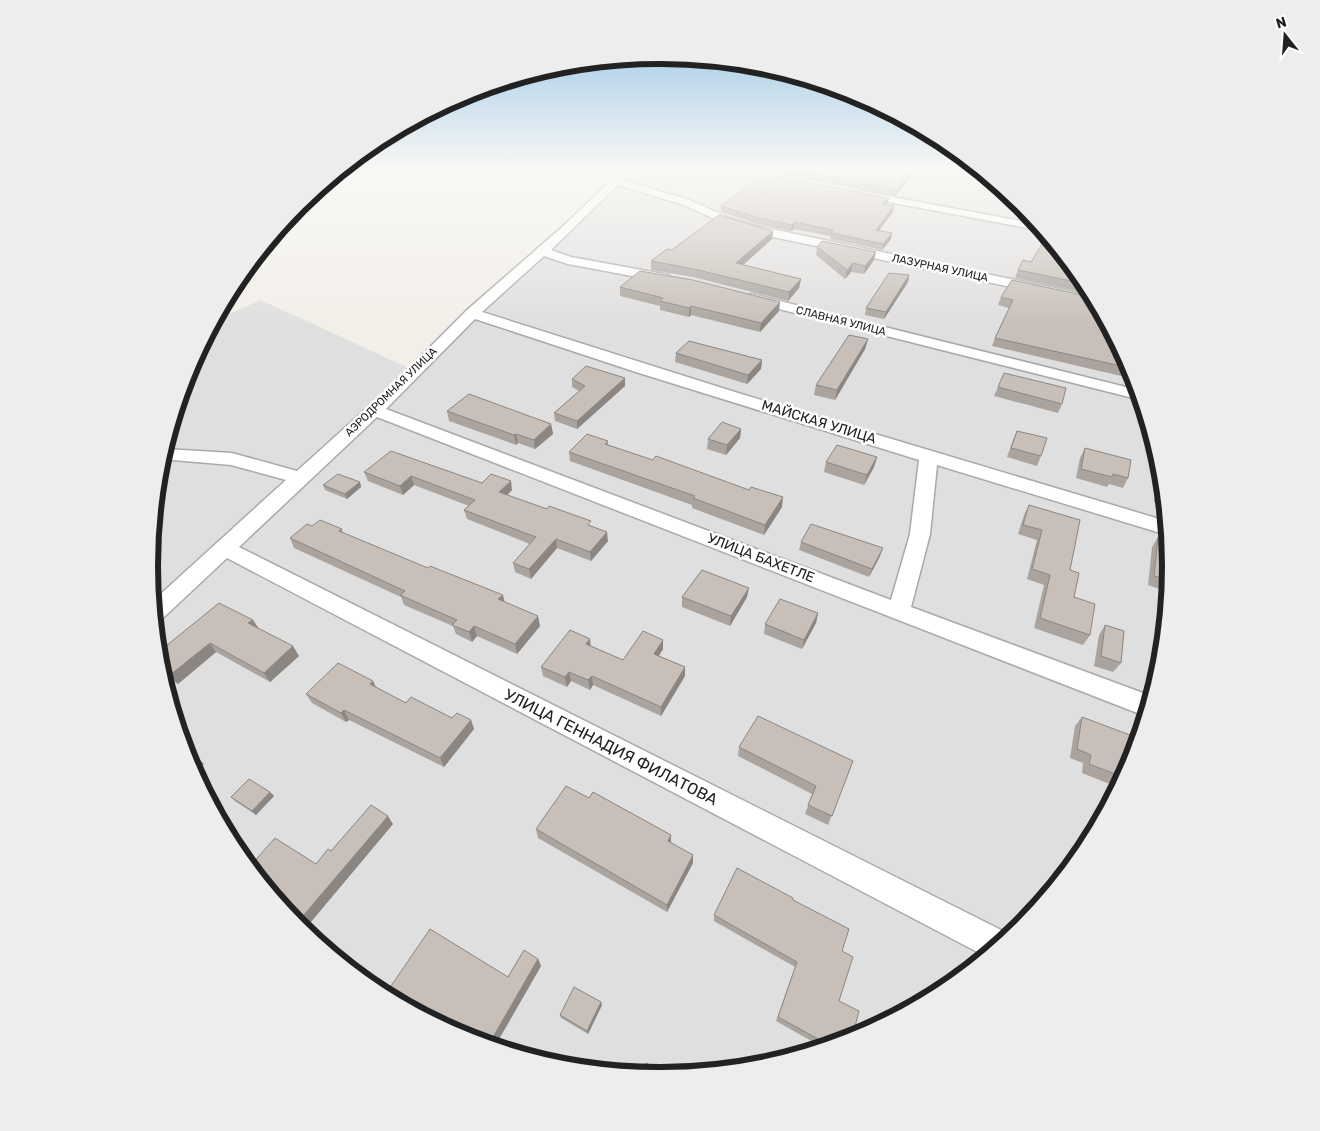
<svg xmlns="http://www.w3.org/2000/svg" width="1320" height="1131" font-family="Rubik,sans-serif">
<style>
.residential{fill:#e0dfdf}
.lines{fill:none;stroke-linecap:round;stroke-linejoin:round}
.minor-casing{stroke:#a9a9a9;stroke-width:3}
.minor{fill:#fff;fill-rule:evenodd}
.wall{fill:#aba49e}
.shaded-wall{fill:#8b8681}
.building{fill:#c7bfb8;stroke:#8b8681}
.labels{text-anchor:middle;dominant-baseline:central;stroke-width:5;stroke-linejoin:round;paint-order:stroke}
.far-street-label{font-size:11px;fill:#222;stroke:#fff}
.street-label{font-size:14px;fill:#222;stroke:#fff}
.near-street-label{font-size:16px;fill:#222;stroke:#fff}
.rim{fill:none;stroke:#222;stroke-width:6}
</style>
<rect width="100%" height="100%" fill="#f2efe9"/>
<polygon class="residential" points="626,170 942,170 988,177 1021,205 1085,282 1132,370 1161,466 1170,566 1161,665 1132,761 1084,849 1021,927 943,990 855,1037 759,1066 660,1076 560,1066 464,1037 376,990 299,926 235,849 188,761 159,665 150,565 159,466 188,370 215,320 261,300 415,371"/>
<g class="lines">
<defs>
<g id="minor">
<path d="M622 170H632L623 180 692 201 729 218 757 226 1092 296 1097 305 754 233 721 222 684 205 618 185 551 250 571 257 669 275 671 278 669 281 664 282 568 264 544 256 482 312 738 393 1166 521 1167 535 937 465 930 534 911 607 1151 696 1145 716 377 417 239 547 1009 934 1010 936 985 956 227 558 162 619 155 621 153 601 286 480 231 465 161 459 165 449 232 453 297 471 389 388 467 310 561 228ZM475 319 639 373 919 460 910 534 891 600 386 409Z"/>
<polygon points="965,170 978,170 983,174 970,173"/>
<polygon points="861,191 1037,224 1043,231 857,196 856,194"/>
<polygon points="752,294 1138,390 1141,400 747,301 745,298 747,295"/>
</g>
</defs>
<use href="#minor" class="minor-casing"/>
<use href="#minor" class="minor"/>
</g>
<g class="wall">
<polygon points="665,170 694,170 687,174"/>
<polygon points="773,170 903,170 911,178 901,188 900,190 895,196 773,173"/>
<polygon points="1005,191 1019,203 1018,204 1000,201 1002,196"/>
<polygon points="887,204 886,205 893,212 879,230 892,233 891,239 882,250 830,239 830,236 794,229 791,231 757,224 721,212 721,206"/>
<polygon points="773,231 772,239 743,265 801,279 799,288 788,301 693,277 651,270 651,261 672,250"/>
<polygon points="817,247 874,260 864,274 851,272 845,279 816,255"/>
<polygon points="1031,262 1085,282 1091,294 1015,278 1018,270"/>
<polygon points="909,275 908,282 884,319 865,315 866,308"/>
<polygon points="620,287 779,311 760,332 691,315 689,317 660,310 660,306 620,296"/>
<polygon points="1001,297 1092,297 1132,370 1134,379 992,346 995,338 1009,308 998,305"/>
<polygon points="868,339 865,349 835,400 814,395 816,385"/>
<polygon points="676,353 762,360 761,369 747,384 675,362"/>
<polygon points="572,379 625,386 577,429 555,421 554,413 579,391 572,387"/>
<polygon points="998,387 1062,404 1058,413 994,396"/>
<polygon points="447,411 551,424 553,434 535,449 518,443 516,445 449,421"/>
<polygon points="741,429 740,438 726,455 707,449 708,439"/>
<polygon points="1017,431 1041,456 1037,466 1007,457 1013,440"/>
<polygon points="608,441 608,445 782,507 764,535 692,508 692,505 570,461 569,452"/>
<polygon points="1085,448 1128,478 1123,488 1109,484 1107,487 1076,478 1080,458"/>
<polygon points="877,457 874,467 864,485 824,472 826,462"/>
<polygon points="364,472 482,483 512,490 507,495 592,526 608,541 591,561 557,548 531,579 515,572 513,563 530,544 467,519 464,510 469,506 414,485 403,495 368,481"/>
<polygon points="1162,476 1165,505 1154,502 1156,485"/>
<polygon points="360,482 361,487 347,499 325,490 323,485"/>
<polygon points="1029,505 1070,570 1074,597 1090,635 1083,645 1034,628 1044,585 1027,579 1037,540 1018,534 1024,515"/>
<polygon points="312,526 342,529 343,533 504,602 540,626 517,654 477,636 472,642 456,634 453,626 404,605 401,597 294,548 290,538"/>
<polygon points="1158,537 1170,566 1168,592 1148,585 1152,547"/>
<polygon points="801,542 880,556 869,577 799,550"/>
<polygon points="682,597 747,597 730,626 682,607"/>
<polygon points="818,613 816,623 802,649 764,634 765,624"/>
<polygon points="253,620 258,628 299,656 270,682 216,652 178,684 162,675 159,665 166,646"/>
<polygon points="1105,625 1121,663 1113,672 1094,666 1099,635"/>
<polygon points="591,646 623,660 663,649 659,656 685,667 685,676 661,716 593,685 590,690 571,681 567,687 543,676 541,667"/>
<polygon points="373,681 376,687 406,703 452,718 471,720 474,729 444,767 349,720 346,722 312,703 306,694"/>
<polygon points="1082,717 1132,761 1117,787 1082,773 1083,763 1070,758 1075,726"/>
<polygon points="739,747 853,761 828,825 805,814 812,794 738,756"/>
<polygon points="270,792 274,796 256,815 235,801 231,797"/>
<polygon points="589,798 671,835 671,843 693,863 667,912 538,838 536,829"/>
<polygon points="393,824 310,923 279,902 250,866 316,864 331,851"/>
<polygon points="1069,866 1070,866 1061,877 1061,874"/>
<polygon points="793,900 842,951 839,1001 852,1038 822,1047 776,1021 795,967 714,921 714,915"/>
<polygon points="538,959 541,966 495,1046 467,1038 397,992 391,986 508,977"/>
<polygon points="602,1005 588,1034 561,1018 560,1015"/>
</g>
<g class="shaded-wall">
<polygon points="687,170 694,170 687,174"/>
<polygon points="912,171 911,178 901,188 900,190 895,196 897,189 900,184"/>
<polygon points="889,198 887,204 881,210 882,204"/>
<polygon points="894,206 893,212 875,236 876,230"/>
<polygon points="795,222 794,229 791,231 792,225"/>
<polygon points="773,231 772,239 735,272 736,263"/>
<polygon points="892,233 891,239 882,250 883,244"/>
<polygon points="876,252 874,260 864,274 865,266"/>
<polygon points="853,263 851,272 845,279 847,270"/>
<polygon points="909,275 908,282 884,319 886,312"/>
<polygon points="801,279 799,288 788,301 789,292"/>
<polygon points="780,302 779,311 760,332 761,323"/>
<polygon points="691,306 691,315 689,317 689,308"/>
<polygon points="868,339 865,349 835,400 837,390"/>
<polygon points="762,360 761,369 747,384 748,375"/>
<polygon points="625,378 625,386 577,429 577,421"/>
<polygon points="551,424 553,434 535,449 534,440"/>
<polygon points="741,429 740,438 726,455 727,445"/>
<polygon points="516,434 518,443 516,445 514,435"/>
<polygon points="877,457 874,467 864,485 867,475"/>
<polygon points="411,476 414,485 403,495 400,486"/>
<polygon points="511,481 512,490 501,501 499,492"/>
<polygon points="360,482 361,487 347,499 345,494"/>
<polygon points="783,497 782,507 764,535 765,525"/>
<polygon points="607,532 608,541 591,561 590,552"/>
<polygon points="556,539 557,548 531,579 529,569"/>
<polygon points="883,548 880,556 869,577 872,569"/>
<polygon points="749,588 747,597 730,626 731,616"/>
<polygon points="503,595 505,604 498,599"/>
<polygon points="818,613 816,623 802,649 804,640"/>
<polygon points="538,616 540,626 517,654 515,644"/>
<polygon points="253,620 259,629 248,623"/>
<polygon points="474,626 477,636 472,642 469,632"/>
<polygon points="590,639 591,648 586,644"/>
<polygon points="663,640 663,649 654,663 654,654"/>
<polygon points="210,643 216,652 178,684 170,675"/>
<polygon points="293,646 299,656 270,682 264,673"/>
<polygon points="685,667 685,676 661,716 661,707"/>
<polygon points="569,672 571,681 567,687 565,677"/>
<polygon points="592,676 593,685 590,690 588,680"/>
<polygon points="373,681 377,690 370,684"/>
<polygon points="344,710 349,720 346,722 341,713"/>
<polygon points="471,720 474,729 444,767 440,758"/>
<polygon points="193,753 204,764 195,772 187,758"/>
<polygon points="270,792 274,796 256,815 252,811"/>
<polygon points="388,816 393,824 310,923 303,916"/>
<polygon points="671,835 671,843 668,841"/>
<polygon points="693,855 693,863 667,912 667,905"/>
<polygon points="538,959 541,966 495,1046 489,1044"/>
<polygon points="601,1002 602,1005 588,1034 587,1031"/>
</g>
<g class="building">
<polygon points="792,170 903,170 912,171 900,184 902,184 897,189"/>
<polygon points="764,174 889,198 882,204 894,206 876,230 892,233 883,244 831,233 833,230 795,222 792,225 758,218 721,206"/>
<polygon points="1005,191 1012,197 1002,196"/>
<polygon points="719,215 773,231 736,263 801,279 789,292 694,269 651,261 667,249 672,250"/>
<polygon points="1047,236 1085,282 1085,284 1018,270 1023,260 1031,262"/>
<polygon points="822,241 876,252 865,266 853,263 847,270 817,247"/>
<polygon points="640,271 693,280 780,302 761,323 691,306 689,308 660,301 663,298 620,287"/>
<polygon points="889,273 909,275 886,312 866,308"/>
<polygon points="1012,280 1092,297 1130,368 995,338 1013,300 1001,297"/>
<polygon points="849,335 868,339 837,390 816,385"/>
<polygon points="689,341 762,360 748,375 676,353"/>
<polygon points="586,366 625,378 577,421 554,413 585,386 572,379"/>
<polygon points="1004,373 1066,388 1062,404 998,387"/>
<polygon points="469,394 551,424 534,440 516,434 514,435 447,411"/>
<polygon points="722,422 741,429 727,445 708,439"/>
<polygon points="1017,431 1047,438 1041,456 1011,448"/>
<polygon points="587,434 608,441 605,444 653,460 656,456 749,490 751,487 783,497 765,525 693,498 695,496 569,452"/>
<polygon points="837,445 877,457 867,475 826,462"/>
<polygon points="1085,448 1131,460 1128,478 1113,474 1112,477 1081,469"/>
<polygon points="391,451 482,483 491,474 511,481 499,492 547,509 549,506 591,521 588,525 607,532 590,552 556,539 529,569 513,563 536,537 464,510 475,500 411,476 400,486 364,472"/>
<polygon points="338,474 360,482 345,494 323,485"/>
<polygon points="1162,477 1163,493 1160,492"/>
<polygon points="1029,505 1080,520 1070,570 1079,573 1074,597 1095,604 1090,635 1040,618 1050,575 1032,569 1042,530 1023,525"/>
<polygon points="320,520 342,529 339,531 428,568 430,566 503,595 498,599 538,616 515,644 474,626 469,632 452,625 457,620 400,595 405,591 290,538 307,524 312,526"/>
<polygon points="811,524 883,548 872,569 801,542"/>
<polygon points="1158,537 1168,540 1170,566 1169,580 1154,576"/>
<polygon points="702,570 749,588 731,616 682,597"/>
<polygon points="780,599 818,613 804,640 765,624"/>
<polygon points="219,603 253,620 248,623 293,646 264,673 210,643 170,675 161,669 159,665 157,641 166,646"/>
<polygon points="1105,625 1124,631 1121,663 1101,656"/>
<polygon points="570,630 590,639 586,644 623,660 643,631 663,640 654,654 685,667 661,707 592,676 588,680 569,672 565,677 541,667"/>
<polygon points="338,663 373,681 370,684 406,703 411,697 452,718 457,713 471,720 440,758 344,710 341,713 306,694"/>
<polygon points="758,716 853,761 832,816 808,805 816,786 739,747"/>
<polygon points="1082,717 1138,738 1132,761 1123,777 1089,764 1091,755 1077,749"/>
<polygon points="184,746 193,753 187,758"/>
<polygon points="249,779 270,792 252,811 231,797"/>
<polygon points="566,786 589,798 593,792 671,835 668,841 693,855 667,905 536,829"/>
<polygon points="371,805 388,816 303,916 275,897 250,866 275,838 316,864 328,849 331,851"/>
<polygon points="737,868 793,898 793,900 849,929 842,951 853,957 839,1001 859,1011 852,1038 829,1045 778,1017 797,962 714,915"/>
<polygon points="430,929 508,977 524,950 538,959 489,1044 474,1040 391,986"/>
<polygon points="574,987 601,1002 587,1031 560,1015"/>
<polygon points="646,1063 665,1075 660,1076 641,1074"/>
</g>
<linearGradient id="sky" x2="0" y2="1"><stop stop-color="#8fc0e4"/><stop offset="0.52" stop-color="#f9f8f5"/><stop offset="1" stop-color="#f9f8f5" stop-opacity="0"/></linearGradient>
<rect width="1320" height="328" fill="url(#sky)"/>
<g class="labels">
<g class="far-street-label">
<text transform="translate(940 268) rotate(12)">ЛАЗУРНАЯ УЛИЦА</text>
<text transform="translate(841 321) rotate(14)">СЛАВНАЯ УЛИЦА</text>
<text transform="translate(391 392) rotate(-44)">АЭРОДРОМНАЯ УЛИЦА</text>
</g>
<g class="street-label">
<text transform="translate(819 422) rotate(17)">МАЙСКАЯ УЛИЦА</text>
<text transform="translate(761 558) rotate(21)">УЛИЦА БАХЕТЛЕ</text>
</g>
<g class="near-street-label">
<text transform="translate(611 747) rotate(27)">УЛИЦА ГЕННАДИЯ ФИЛАТОВА</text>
</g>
</g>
<path d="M0 0H1320V1131H0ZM659 64H661A501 501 0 0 1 1162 565V566A501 501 0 0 1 661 1067H659A501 501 0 0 1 158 566V565A501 501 0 0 1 659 64Z" fill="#ededed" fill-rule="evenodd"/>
<path class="rim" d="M659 64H661A501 501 0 0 1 1162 565V566A501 501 0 0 1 661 1067H659A501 501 0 0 1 158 566V565A501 501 0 0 1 659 64Z"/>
<g transform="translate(1285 35) rotate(343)" stroke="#ffffff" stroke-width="4" paint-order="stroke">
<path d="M0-4L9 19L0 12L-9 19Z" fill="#222222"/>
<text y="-8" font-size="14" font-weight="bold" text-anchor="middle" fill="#222222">N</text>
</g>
</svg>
